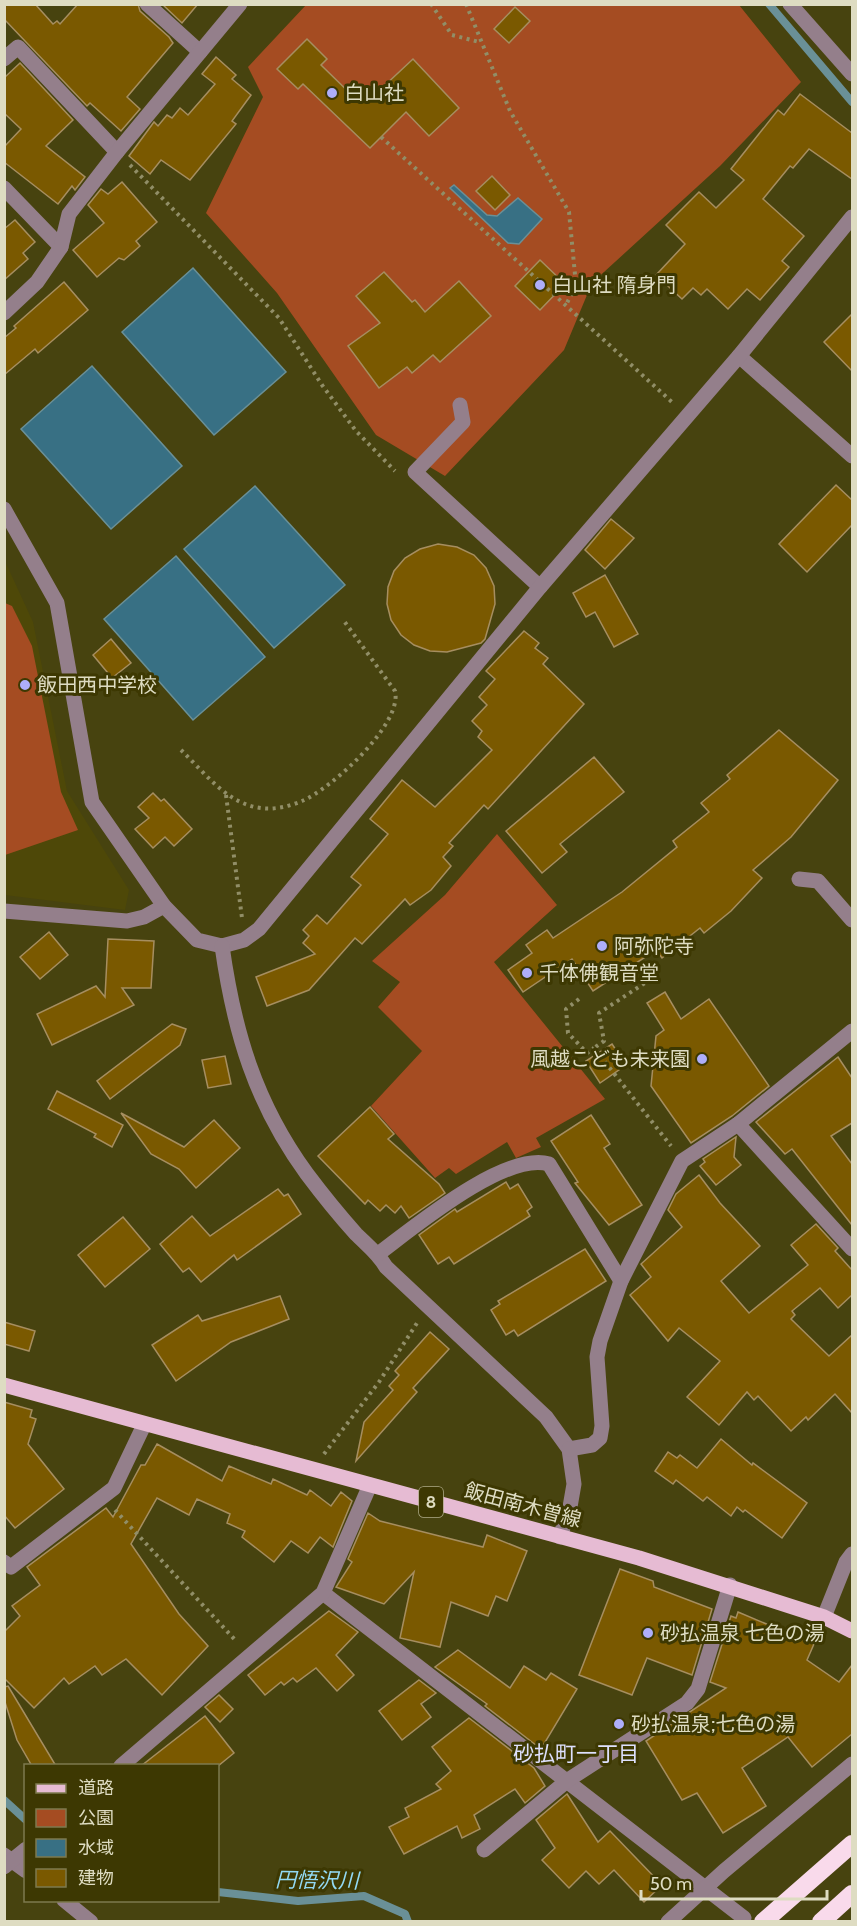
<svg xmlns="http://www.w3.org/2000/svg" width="857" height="1926" font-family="Cabin,'Noto Sans JP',sans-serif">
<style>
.built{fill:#4e4808}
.green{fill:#a54c22}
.water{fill:#387084;stroke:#6a9097;stroke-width:1.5}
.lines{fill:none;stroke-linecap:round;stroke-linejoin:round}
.stream{stroke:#6a9097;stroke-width:8}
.building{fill:#7a5900;stroke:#a68e60;stroke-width:1.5}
.path{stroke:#918e67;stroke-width:4;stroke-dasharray:3 4.5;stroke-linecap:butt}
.minor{stroke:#947f8b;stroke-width:15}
.major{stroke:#e6bbd3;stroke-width:15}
.highway{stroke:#f9daeb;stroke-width:18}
.poi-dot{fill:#aeaefa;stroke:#3d3802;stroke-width:2}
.labels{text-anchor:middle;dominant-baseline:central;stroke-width:6;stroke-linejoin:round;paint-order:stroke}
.shield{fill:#3d3802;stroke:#aeab88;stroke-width:1.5}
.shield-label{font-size:18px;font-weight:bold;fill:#dedcc2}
.poi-label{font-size:20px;fill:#dedcc2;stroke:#3d3802;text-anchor:start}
.street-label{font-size:20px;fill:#dedcc2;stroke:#3d3802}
.neighbourhood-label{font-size:21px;fill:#dee0fd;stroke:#3d3802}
.water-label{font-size:21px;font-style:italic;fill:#92d8f2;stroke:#3d3802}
</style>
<rect width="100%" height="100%" fill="#47430f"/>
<polygon class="built" points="4,559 33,622 67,791 129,890 125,910 5,895"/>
<g class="green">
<polygon points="306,5 739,5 801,82 720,166 592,283 564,350 445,476 376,435 277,293 206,213 263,97 248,67"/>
<polygon points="5,603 12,606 32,646 61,792 78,830 5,855"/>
<polygon points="497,834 557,905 494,962 605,1099 536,1138 541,1147 516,1158 507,1142 456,1174 449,1168 435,1178 371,1106 422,1051 378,1007 400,982 372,961 445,895"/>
</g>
<g class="water">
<polygon points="454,185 487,215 497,216 518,198 542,219 519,244 508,243 450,188"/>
<polygon points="193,268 286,372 214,435 122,332"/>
<polygon points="92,366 182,466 111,529 21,429"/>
<polygon points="255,486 345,585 274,648 184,549"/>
<polygon points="176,556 265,657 193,720 104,619"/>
</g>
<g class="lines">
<g class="stream">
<polyline points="769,4 852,102"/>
<polyline points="4,1800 26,1820"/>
<polyline points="218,1892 298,1901 364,1896 405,1914 408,1922"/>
</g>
</g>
<g class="building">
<polygon points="4,4 35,4 53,24 57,21 60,24 78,4 138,4 140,11 169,37 173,43 127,97 140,109 121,131 90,103 87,106 4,19"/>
<polygon points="162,4 198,4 182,23"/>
<polygon points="515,7 530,21 509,43 494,29"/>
<polygon points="307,39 327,59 321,65 357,100 362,97 367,102 413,59 459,108 429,136 406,112 370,148 303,84 298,89 277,69"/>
<polygon points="216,57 236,75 232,79 251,95 232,121 236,124 190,180 161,160 150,174 129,156 154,122 158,126 167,115 172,118 180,108 188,115 215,84 202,74"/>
<polygon points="20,63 73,120 46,146 85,177 75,190 72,186 58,204 4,162 4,147 21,129 4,113 4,78"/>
<polygon points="800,94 852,133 852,179 809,149 793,168 790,166 763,199 804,236 782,261 789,267 760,300 747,289 728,309 707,289 701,295 693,288 682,299 656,275 685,244 666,225 699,192 716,208 744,180 731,169 778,110 784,115"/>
<polygon points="492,176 510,195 495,210 476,191"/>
<polygon points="122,182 157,222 136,241 140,246 124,260 119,258 97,277 73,250 104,223 88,205 101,189 108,194"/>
<polygon points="15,220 35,242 23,253 28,259 4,280 4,229"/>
<polygon points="540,260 565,284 540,310 515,286"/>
<polygon points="384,272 412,302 415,300 425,312 459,281 491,316 440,362 433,355 412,373 407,367 379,388 348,346 380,323 356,296"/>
<polygon points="64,282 88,310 38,353 35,349 4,375 4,338 16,328 14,326"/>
<polygon points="852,314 852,371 824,342"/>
<polygon points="836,485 852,500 852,525 807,572 779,544"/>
<polygon points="611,519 634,538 605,569 585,550"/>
<polygon points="438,544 457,547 474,555 486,568 494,586 495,604 485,639 481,643 447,652 430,651 414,645 401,635 391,620 387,604 388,587 394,571 405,558 420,549"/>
<polygon points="605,575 638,634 614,647 595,612 586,617 573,593"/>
<polygon points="524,631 539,643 535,648 548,658 543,664 584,704 488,809 484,805 449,843 453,846 443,857 451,866 431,890 410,905 405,899 362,944 355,938 309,990 267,1006 256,977 315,954 303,943 309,936 303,930 317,915 327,924 361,885 351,877 388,834 370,819 402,780 435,807 492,750 478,737 482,731 472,721 487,705 479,697 495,679 486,671"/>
<polygon points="111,639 131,663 112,678 93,655"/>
<polygon points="779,730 838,780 791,837 753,870 762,878 731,911 704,933 700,928 662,958 656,950 593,991 572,959 523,992 508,970 532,953 526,945 547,930 553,938 622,892 677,847 673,841 709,812 701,803 730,779 727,775"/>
<polygon points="594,757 624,792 560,844 567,852 542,873 506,831"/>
<polygon points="153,793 161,801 164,799 192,829 174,846 165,837 153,848 135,829 149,818 138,807"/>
<polygon points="49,932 68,955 40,979 20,957"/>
<polygon points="108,939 154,941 151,988 122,988 134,1005 52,1045 37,1014 96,986 105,997"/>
<polygon points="665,992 681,1019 709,999 769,1086 732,1116 691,1143 651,1086 656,1036 664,1030 647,1003"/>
<polygon points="172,1024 186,1029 180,1045 110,1099 97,1081"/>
<polygon points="612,1044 626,1065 600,1083 586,1061"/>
<polygon points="225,1056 231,1084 208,1088 202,1060"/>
<polygon points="838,1057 852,1078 852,1123 831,1136 852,1164 852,1225 792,1149 785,1154 756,1122"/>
<polygon points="57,1091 123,1125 112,1147 94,1137 96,1134 48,1109"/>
<polygon points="370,1107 394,1134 388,1139 439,1184 445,1193 409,1218 401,1206 395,1213 386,1205 380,1211 368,1200 365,1204 318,1156"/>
<polygon points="121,1113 184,1147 214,1120 240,1148 196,1188 179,1169 151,1154"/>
<polygon points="591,1115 610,1144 604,1148 642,1205 609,1225 575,1183 578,1182 551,1141"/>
<polygon points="736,1137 734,1157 741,1165 716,1185 700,1166 705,1162 703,1159"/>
<polygon points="699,1175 720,1203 760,1246 721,1281 749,1313 808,1265 791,1245 816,1224 838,1248 835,1251 852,1270 852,1295 838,1308 820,1288 792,1311 795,1315 791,1319 829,1356 852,1335 852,1413 835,1394 808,1420 806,1417 791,1431 758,1396 754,1400 747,1392 719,1425 687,1397 720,1361 679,1328 668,1341 630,1295 651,1277 641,1264 682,1227 668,1210 676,1194"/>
<polygon points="506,1182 510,1189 518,1184 532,1207 527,1211 530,1216 454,1264 449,1257 438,1264 419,1235 455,1209 457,1212"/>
<polygon points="278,1189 284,1196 288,1194 301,1214 237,1260 234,1255 201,1282 189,1268 183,1272 160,1244 192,1216 210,1236"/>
<polygon points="123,1217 150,1249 105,1287 78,1255"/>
<polygon points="585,1249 606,1281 518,1336 514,1330 506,1335 491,1310 500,1304 498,1301"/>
<polygon points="280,1296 289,1319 231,1342 176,1381 152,1345 198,1315 202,1321"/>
<polygon points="4,1322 35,1331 29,1351 4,1344"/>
<polygon points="430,1332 449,1349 413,1388 417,1392 356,1461 364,1422 393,1390 389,1386 399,1375 395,1371"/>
<polygon points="4,1402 32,1410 30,1417 36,1419 28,1444 64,1489 15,1528 4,1515"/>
<polygon points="721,1439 752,1465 753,1463 807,1503 782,1538 745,1510 743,1512 737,1507 731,1516 707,1497 703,1501 676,1480 673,1484 655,1471 668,1452 677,1458 680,1455 697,1468"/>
<polygon points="157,1444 222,1481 229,1466 271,1484 273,1479 307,1495 310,1490 331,1506 341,1492 352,1501 333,1547 320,1537 308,1553 291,1541 274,1562 242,1537 245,1531 227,1523 230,1514 197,1499 189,1515 157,1498 131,1544 179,1614 208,1646 162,1695 126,1659 102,1675 95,1666 69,1684 64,1678 34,1708 4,1678 4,1632 20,1616 12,1606 40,1585 27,1567 106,1508 113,1517 141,1465 145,1465"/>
<polygon points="368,1513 380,1521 483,1547 487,1535 527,1551 507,1601 496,1596 488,1616 451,1602 440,1647 400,1638 414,1572 384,1604 336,1587 352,1562 348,1559"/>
<polygon points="620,1569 653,1581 654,1587 712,1609 692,1675 647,1658 632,1695 579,1675"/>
<polygon points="329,1611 358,1632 336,1655 354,1675 337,1691 316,1668 297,1682 293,1678 284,1685 281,1682 265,1695 248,1675"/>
<polygon points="738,1612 814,1644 807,1660 839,1682 852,1665 852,1734 812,1767 788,1737 742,1768 766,1806 723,1833 697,1793 682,1800 646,1741 726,1688 710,1682 731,1616 736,1618"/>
<polygon points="458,1650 510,1688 524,1666 546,1680 551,1673 577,1689 541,1749 485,1706 487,1704 435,1667"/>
<polygon points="419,1680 436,1693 421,1704 431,1717 402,1740 379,1711"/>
<polygon points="8,1686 56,1766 32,1766 17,1740 4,1699 4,1687"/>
<polygon points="219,1695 233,1709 220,1722 205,1707"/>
<polygon points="205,1716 234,1753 218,1766 141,1766"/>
<polygon points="469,1718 534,1768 545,1786 525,1803 515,1789 474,1815 480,1829 462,1838 457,1826 404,1854 389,1827 409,1817 405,1808 441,1789 436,1784 451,1771 432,1747"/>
<polygon points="567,1794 598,1842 610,1831 662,1885 644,1902 614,1870 599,1884 586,1871 569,1888 542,1860 555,1848 536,1820"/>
</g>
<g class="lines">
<g class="path">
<polyline points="431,4 452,35 479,42"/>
<polyline points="466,4 510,111 569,212 576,285 566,305"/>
<polyline points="381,137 673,403"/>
<polyline points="130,165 279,318 322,385 356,431 395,471"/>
<path d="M181 750C205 773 227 804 261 808 275 810 290 806 302 801 331 789 403 724 395 691L344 621"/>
<polyline points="226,795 242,918"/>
<polyline points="657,975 599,1013 604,1041 594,1048 671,1146"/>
<polyline points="579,999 566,1009 568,1033 587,1053 594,1048"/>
<polyline points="324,1454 379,1382 417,1323"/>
<polyline points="115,1510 236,1641"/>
</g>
<g class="minor">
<polyline points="147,4 200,52"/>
<polyline points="790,4 852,74"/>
<polyline points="4,59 18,47 117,152"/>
<polyline points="4,188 61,247"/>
<polyline points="4,313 37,282 61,247 69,214 117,152 240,4"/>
<polyline points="739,356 852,456"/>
<polyline points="460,405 463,422 415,472 540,587"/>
<polyline points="4,509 57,603 92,802 164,906 197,940 222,946 244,940 259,929 540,587 739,356 852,217"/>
<polyline points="799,879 818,881 852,920"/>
<polyline points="4,911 127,921 144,917 164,906"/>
<path d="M222 946C234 1031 255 1103 307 1174 322 1194 339 1215 356 1234 367 1245 378 1253 386 1267L546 1417 569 1449 574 1484 570 1507 560 1537"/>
<polyline points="738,1124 852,1249"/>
<path d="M378 1254C413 1228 505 1151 549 1164L621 1281"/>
<polyline points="569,1449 592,1445 600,1438 602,1426 597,1357 600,1341 621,1281 682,1161 738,1124 852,1031"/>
<polyline points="4,1562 11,1567 114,1488 144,1425"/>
<polyline points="323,1593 744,1918"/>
<polyline points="824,1617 846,1562 852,1554"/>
<polyline points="121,1766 323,1593 370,1485"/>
<polyline points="484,1850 568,1780 687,1703 698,1689 730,1585"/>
<polyline points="4,1855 26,1871"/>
<polyline points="4,1867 26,1849"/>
<polyline points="64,1900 91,1922"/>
<polyline points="668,1922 724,1871 852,1764"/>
</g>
<polyline class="major" points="4,1385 639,1558 824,1617 852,1631"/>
<g class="highway">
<polyline points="763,1922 852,1844"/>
<polyline points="821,1922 852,1894"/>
</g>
</g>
<g class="poi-dot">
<circle cx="332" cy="93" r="6"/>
<circle cx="540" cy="285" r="6"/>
<circle cx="25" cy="685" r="6"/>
<circle cx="602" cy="946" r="6"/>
<circle cx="527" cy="973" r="6"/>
<circle cx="702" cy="1059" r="6"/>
<circle cx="648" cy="1633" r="6"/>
<circle cx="619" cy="1724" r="6"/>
</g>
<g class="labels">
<rect class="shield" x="419" y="1487" width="24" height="30" rx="4.5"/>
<g class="shield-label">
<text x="431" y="1502">8</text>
</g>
<g class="poi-label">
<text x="344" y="93">白山社</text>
<text x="552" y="285">白山社 隋身門</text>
<text x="37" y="685">飯田西中学校</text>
<text x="614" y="946">阿弥陀寺</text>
<text x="539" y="973">千体佛観音堂</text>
<text x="690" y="1059" text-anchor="end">風越こども未来園</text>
<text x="660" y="1633">砂払温泉 七色の湯</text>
<text x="631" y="1724">砂払温泉;七色の湯</text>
</g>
<g class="street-label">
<text transform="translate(523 1505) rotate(15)">飯田南木曽線</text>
</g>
<g class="neighbourhood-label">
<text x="576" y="1753">砂払町一丁目</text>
</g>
<g class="water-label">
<text transform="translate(317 1880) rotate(1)">円悟沢川</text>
</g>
</g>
<rect width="857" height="1926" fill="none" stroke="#dedcc2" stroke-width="12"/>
<rect x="24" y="1764" width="195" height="138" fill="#3d3802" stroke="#7d7a4f" stroke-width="1.5"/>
<rect x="36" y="1784" width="30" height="9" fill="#e6bbd3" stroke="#7d7a4f" stroke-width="1.5"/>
<text x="78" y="1794" font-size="18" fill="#dedcc2">道路</text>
<rect x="36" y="1809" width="30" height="18" fill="#a54c22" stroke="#7d7a4f" stroke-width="1.5"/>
<text x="78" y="1824" font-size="18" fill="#dedcc2">公園</text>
<rect x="36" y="1839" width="30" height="18" fill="#387084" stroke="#7d7a4f" stroke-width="1.5"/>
<text x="78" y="1854" font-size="18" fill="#dedcc2">水域</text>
<rect x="36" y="1869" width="30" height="18" fill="#7a5900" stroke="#7d7a4f" stroke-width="1.5"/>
<text x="78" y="1884" font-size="18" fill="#dedcc2">建物</text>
<path d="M641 1890v9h186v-9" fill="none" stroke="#dedcc2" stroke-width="3"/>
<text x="650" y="1890" font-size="18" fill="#dedcc2" stroke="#3d3802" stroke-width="4.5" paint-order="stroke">50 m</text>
</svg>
